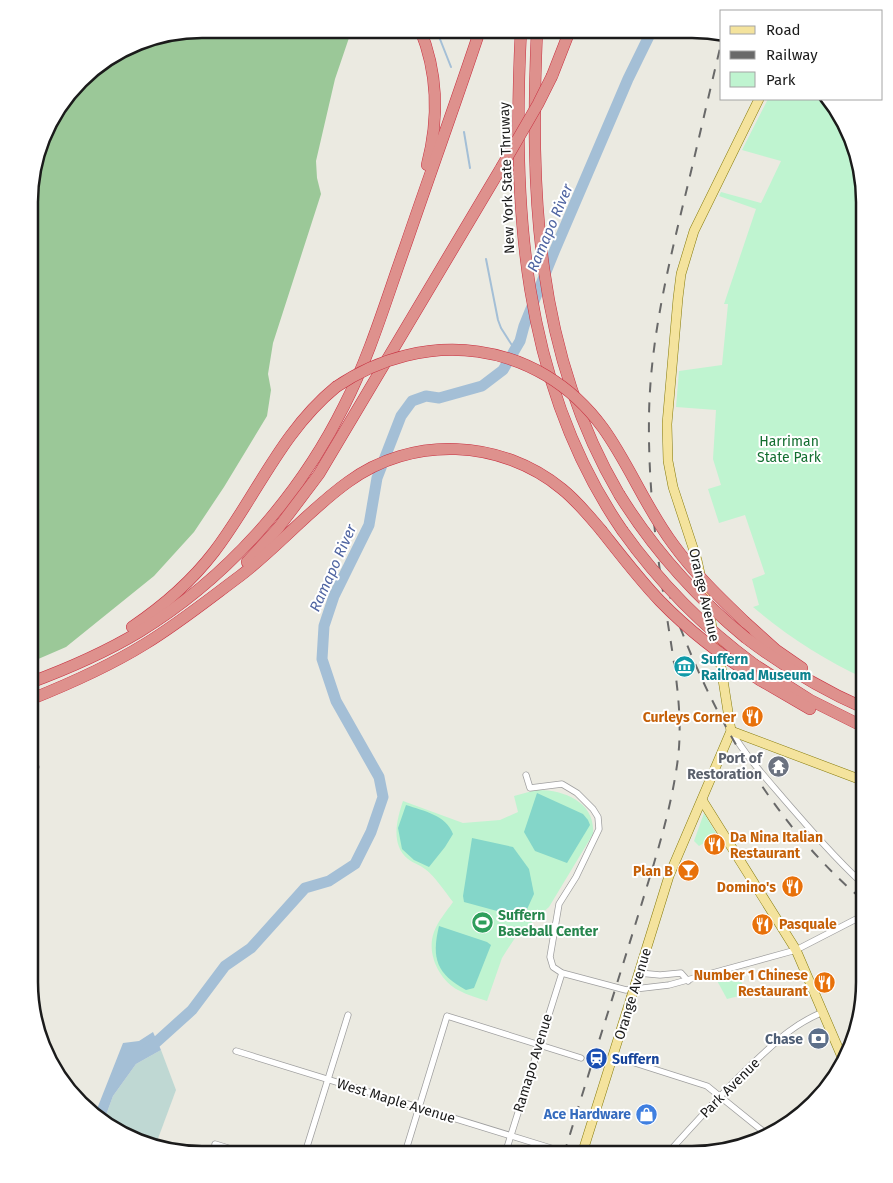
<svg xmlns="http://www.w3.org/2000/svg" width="893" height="1183" font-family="'Fira Sans',sans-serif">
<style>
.forest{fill:#9bc898}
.wetland{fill:#bfd8d3}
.park{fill:#bff4d0}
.pitch{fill:#84d6c9}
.water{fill:#a4bfd6}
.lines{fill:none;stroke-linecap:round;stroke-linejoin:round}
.stream{stroke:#a4bfd6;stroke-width:2}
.river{stroke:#a4bfd6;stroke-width:11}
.minor-casing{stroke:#9f9f9f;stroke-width:7}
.primary-casing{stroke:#867b0b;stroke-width:10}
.motorway-casing{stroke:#c73040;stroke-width:12}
.minor{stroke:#fff;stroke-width:5.5}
.primary{stroke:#f4e39d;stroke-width:9}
.motorway{stroke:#de918d;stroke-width:11}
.rail{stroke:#696969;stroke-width:2;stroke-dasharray:10 10;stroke-linecap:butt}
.primary-bridge-casing{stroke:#867b0b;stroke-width:10;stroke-linecap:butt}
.motorway-bridge-casing{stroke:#c73040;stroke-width:12;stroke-linecap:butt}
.primary-bridge{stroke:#f4e39d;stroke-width:9}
.motorway-bridge{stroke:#de918d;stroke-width:11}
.labels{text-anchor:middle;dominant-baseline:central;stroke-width:4;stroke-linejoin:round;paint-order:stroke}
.street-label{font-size:14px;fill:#1b1b1b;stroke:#fff}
.park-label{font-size:14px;fill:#136e30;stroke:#fff}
.culture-label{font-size:14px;font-weight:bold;fill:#0d838f;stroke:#fff;text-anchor:start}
.food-label{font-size:14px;font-weight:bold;fill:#c56008;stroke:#fff;text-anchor:end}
.worship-label{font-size:14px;font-weight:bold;fill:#5b616d;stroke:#fff;text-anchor:end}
.leisure-label{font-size:14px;font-weight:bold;fill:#27864d;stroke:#fff;text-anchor:start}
.service-label{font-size:14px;font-weight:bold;fill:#4e5e75;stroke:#fff;text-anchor:end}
.transit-label{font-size:14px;font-weight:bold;fill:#164399;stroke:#fff;text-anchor:start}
.shop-label{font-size:14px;font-weight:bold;fill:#366cbe;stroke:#fff;text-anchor:end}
.water-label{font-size:15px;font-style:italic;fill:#5065a2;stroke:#fff}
.rim{fill:none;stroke:#1b1b1b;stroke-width:2.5}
</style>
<rect width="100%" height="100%" fill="#ebeae1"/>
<polygon class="forest" points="201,29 352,29 335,79 316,161 317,178 321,194 273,343 268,374 271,390 267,416 224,487 194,532 154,576 66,647 29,663 30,178 52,115 88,71 145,38"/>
<polygon class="wetland" points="161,1050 176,1090 156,1144 103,1123 113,1096 136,1064"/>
<g class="park">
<path d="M768 99H824L846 125 864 201V678C824 660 786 635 753 607L759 605 752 579 765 574 745 515 719 523 708 489 721 485 713 459 716 410 676 407 679 371 722 365 728 304H724L756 209 719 196 721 192 761 203 781 161 742 150Z"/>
<path d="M536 790C563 789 596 802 593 834L549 907 515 938 507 950 502 958 487 1001C478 998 467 995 458 990 439 980 426 953 434 932 438 921 446 912 453 902 445 892 435 876 425 869 420 865 413 863 408 859 390 844 397 819 403 801L463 823 500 820 518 812 514 796Z"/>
<polygon points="704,813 717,835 699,846 694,841"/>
<polygon points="736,971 747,994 727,999 715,977"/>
</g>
<g class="pitch">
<polygon points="537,793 583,814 588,820 590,825 567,863 535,851 524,832"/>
<path d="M406 805C424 811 446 815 453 834L445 847 429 867 414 860 402 849 398 828Z"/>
<polygon points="472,838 513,847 529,869 534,894 523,918 464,902 463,896"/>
<path d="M439 926 487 942 491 945 474 988 466 990C437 974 431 959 439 926Z"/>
</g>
<polygon class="water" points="153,1032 161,1050 136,1064 113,1096 103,1123 95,1114 123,1043 139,1041"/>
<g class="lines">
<g class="stream">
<polyline points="436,29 451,67"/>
<polyline points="464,132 470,168"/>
<polyline points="486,259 498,320 501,328 515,350"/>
</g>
<polyline class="river" points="146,1050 151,1047 192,1010 225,966 251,948 305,888 329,881 355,864 371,832 383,797 379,777 336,701 322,659 324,626 334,596 369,525 377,478 401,416 412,401 426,396 439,398 482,386 503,370 520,341 524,326 554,252 628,79 652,30"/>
<defs>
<g id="minor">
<path d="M731 731C746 756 765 777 783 798 809 828 835 858 864 885"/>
<polyline points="29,774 36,767"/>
<polyline points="526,775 530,788 562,784 577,793 593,809 598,817 599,829 576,877 559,904 550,957 553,967 562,973 626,990 669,985 796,950 864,915"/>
<polyline points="639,973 660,975 681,973 688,981"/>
<polyline points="236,1051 557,1150"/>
<polyline points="613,1056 707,1086 769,1136"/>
<polyline points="215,1144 244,1153"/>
<polyline points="305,1153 348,1015"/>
<polyline points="405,1153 447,1016 581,1058"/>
<polyline points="505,1154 562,973"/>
<path d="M667 1154C694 1124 720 1095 749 1067 775 1043 790 1026 823 1012"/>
</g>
<g id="primary">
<polyline points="731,731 864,781"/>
<polyline points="702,800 796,950 842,1057"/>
<polyline points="636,982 669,876 731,731 721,667 697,560 673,487 668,461 667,424 678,298 681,274 694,231 759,99"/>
<polyline points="582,1154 631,998"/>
</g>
<g id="motorway">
<path d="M420 29C438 73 439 119 427 165"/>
<path d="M521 30C512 202 521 383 622 530"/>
<path d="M537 30C530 191 535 351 619 494"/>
<polyline points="552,76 570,30"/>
<polyline points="247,562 279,527 319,474 501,168"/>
<polyline points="745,622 776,650 802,668"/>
<path d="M132 627C163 606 191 582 214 552 256 497 281 432 336 387"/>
<path d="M746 638C783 666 822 690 864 708"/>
<polyline points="755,665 810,700 864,727"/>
<polyline points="760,680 810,709"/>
<path d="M29 683C67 669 104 653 139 632 226 579 299 497 344 406 370 355 386 300 405 247 430 174 456 102 480 30"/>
<path d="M29 700C69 684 108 667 145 644 178 624 209 599 240 576 278 547 309 510 348 482 412 435 501 439 562 489 577 501 589 516 601 530"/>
</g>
</defs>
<use href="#minor" class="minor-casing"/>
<use href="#primary" class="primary-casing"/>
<use href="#motorway" class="motorway-casing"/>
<use href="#minor" class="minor"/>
<use href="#primary" class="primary"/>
<use href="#motorway" class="motorway"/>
<g class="rail">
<path d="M668 589C672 603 676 618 682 632 720 730 782 833 864 901"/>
<path d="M564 1154C588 1075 613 997 637 919 653 866 671 813 678 758 684 707 672 654 665 604 655 543 648 479 649 416 650 347 665 280 681 213 695 156 708 98 722 40"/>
</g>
<defs>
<polyline id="primary-bridge" points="631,998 636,982"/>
<g id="motorway-bridge">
<polyline points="501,168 538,104 552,76"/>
<path d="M336 387C424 327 538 339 603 428 629 464 646 508 673 544 694 573 720 598 745 622"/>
<path d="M619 494C653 549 696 597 746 638"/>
<path d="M601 530C620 554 639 579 660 601 690 632 723 657 760 680"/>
<path d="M622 530C659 582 703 627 755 665"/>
</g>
</defs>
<use href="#primary-bridge" class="primary-bridge-casing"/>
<use href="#motorway-bridge" class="motorway-bridge-casing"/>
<use href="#primary-bridge" class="primary-bridge"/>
<use href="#motorway-bridge" class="motorway-bridge"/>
</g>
<defs>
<symbol id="museum-disc" viewBox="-11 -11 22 22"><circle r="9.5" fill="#0f9aa8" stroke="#fff"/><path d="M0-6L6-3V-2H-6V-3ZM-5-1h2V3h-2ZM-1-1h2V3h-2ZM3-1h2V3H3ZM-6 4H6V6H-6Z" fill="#fff"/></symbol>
<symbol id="restaurant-disc" viewBox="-11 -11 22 22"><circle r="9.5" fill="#e8710a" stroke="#fff"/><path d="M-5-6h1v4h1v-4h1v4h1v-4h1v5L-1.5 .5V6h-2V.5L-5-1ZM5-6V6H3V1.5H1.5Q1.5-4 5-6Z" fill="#fff"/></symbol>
<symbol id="temple-disc" viewBox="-11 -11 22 22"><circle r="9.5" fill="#6b7280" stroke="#fff"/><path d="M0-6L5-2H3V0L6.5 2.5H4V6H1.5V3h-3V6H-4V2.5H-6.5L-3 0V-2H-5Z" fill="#fff"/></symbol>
<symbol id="bar-disc" viewBox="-11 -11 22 22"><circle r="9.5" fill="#e8710a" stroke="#fff"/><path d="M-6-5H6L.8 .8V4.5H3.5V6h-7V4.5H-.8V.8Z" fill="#fff"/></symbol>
<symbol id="stadium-disc" viewBox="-11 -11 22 22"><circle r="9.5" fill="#2e9e5b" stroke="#fff"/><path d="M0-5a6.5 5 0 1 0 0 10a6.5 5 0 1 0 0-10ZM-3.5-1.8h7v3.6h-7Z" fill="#fff"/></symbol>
<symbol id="bank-disc" viewBox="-11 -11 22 22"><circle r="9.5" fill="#5c6f8a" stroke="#fff"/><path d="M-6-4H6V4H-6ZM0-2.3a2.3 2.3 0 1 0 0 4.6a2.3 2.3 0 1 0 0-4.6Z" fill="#fff"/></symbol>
<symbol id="station-disc" viewBox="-11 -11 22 22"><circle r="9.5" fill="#1a4fb4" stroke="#fff"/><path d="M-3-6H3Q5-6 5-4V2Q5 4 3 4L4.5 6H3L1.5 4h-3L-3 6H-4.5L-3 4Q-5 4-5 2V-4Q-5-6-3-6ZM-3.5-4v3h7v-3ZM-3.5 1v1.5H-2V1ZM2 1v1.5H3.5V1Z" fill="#fff"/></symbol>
<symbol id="shop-disc" viewBox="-11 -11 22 22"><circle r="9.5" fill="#3f7fe0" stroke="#fff"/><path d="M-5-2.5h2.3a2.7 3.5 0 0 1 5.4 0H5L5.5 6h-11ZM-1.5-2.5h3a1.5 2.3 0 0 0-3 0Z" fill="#fff"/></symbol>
</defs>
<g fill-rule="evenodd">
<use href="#museum-disc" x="672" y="654" width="25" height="25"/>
<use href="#restaurant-disc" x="740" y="704" width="25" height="25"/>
<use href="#temple-disc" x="766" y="754" width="25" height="25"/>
<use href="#restaurant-disc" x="702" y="832" width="25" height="25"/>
<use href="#bar-disc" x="676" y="858" width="25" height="25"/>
<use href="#restaurant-disc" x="780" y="874" width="25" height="25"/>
<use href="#stadium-disc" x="470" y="910" width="25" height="25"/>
<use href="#restaurant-disc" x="750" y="912" width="25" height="25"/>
<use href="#restaurant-disc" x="812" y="970" width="25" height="25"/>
<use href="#bank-disc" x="806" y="1026" width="25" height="25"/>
<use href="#station-disc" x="584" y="1046" width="25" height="25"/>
<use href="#shop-disc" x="634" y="1102" width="25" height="25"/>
</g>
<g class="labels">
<g class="street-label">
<text transform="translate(507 178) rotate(-92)">New York State Thruway</text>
<text transform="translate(704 595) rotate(77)">Orange Avenue</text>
<text transform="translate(633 994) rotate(-73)">Orange Avenue</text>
<text transform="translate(533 1063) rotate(-73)">Ramapo Avenue</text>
<text transform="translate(730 1088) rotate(-45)">Park Avenue</text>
<text transform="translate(396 1101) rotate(17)">West Maple Avenue</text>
</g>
<g class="park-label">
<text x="789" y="441">Harriman<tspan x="789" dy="16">State Park</tspan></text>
</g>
<g class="culture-label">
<text x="701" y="659">Suffern<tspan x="701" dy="16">Railroad Museum</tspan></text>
</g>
<g class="food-label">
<text x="736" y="717">Curleys Corner</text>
<text x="730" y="837" text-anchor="start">Da Nina Italian<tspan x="730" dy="16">Restaurant</tspan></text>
<text x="673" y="871">Plan B</text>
<text x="776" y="887">Domino's</text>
<text x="779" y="924" text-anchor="start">Pasquale</text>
<text x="808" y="975">Number 1 Chinese<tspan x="808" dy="16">Restaurant</tspan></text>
</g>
<g class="worship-label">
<text x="762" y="758">Port of<tspan x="762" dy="16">Restoration</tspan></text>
</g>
<g class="leisure-label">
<text x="498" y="915">Suffern<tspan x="498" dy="16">Baseball Center</tspan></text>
</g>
<g class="service-label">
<text x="803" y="1039">Chase</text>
</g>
<g class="transit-label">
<text x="612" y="1059">Suffern</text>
</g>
<g class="shop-label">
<text x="631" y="1114">Ace Hardware</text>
</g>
<g class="water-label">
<text transform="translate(550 228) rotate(-67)">Ramapo River</text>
<text transform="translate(333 568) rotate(-66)">Ramapo River</text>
</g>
</g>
<path d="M0 0H893V1183H0ZM202 38H692A164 164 0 0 1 856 202V982A164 164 0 0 1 692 1146H202A164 164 0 0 1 38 982V202A164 164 0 0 1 202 38Z" fill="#fff" fill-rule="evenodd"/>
<path class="rim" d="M202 38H692A164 164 0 0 1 856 202V982A164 164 0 0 1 692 1146H202A164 164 0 0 1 38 982V202A164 164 0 0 1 202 38Z"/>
<rect x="720" y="10" width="162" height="90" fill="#ffffff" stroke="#a4a4a4"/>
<rect x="730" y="26" width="25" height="8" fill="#f4e39d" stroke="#a4a4a4"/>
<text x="766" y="35" font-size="15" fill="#1b1b1b">Road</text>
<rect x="730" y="51" width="25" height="8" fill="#696969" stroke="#a4a4a4"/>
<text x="766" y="60" font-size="15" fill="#1b1b1b">Railway</text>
<rect x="730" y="72" width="25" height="15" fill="#bff4d0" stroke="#a4a4a4"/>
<text x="766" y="85" font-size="15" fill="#1b1b1b">Park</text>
</svg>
